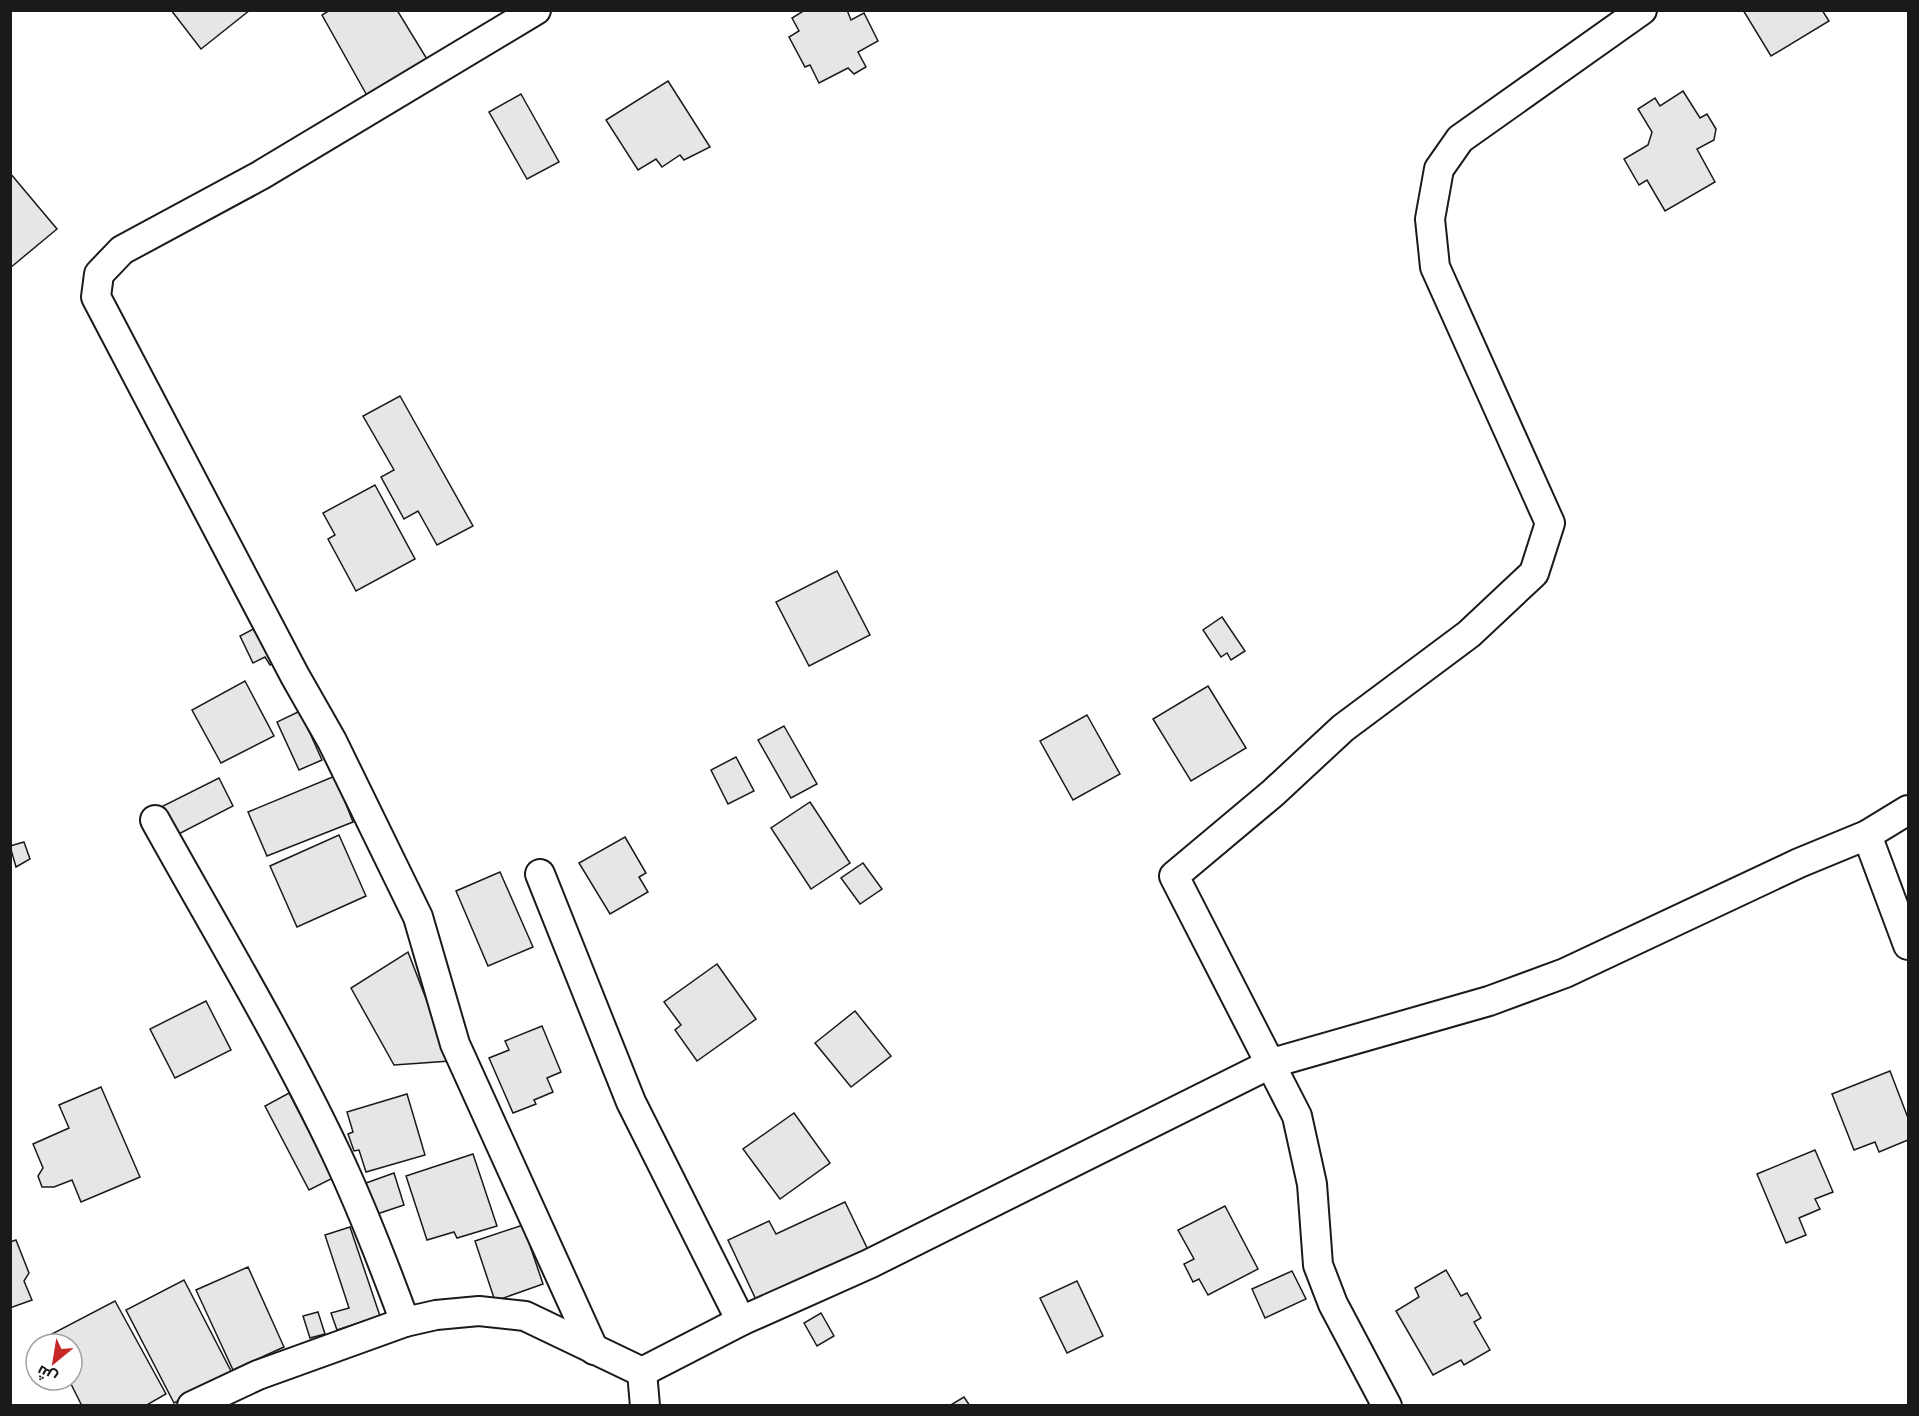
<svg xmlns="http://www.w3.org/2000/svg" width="1919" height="1416" font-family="'Asap Condensed',Cairo,sans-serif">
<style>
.building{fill:#e6e6e6;stroke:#1a1a1a;stroke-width:1.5}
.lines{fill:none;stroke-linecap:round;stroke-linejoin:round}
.minor-casing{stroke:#1a1a1a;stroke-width:32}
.minor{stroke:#fff;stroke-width:28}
</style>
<rect width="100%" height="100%" fill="#fff"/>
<g class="building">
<polygon points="171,10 250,10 201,49"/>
<polygon points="330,10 397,10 430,64 369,99 322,15"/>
<polygon points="805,10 847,10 851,20 864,13 878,41 858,52 866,67 854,74 848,68 819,83 810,65 805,67 789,37 799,31 792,18"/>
<polygon points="1743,10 1822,10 1829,21 1771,56"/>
<polygon points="668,81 710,147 684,160 680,155 662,167 656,159 638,170 606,120"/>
<polygon points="1683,91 1700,118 1707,114 1716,129 1714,140 1697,149 1715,182 1665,211 1647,180 1639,185 1624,159 1648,145 1652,132 1638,109 1655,98 1660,106"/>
<polygon points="521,94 559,162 527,179 489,112"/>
<polygon points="10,173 57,229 10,268"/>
<polygon points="400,396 473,526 437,545 418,511 404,519 381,477 394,470 363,416"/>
<polygon points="375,485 415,559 356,591 328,539 335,535 323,513"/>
<polygon points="837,571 870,635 809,666 776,602"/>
<polygon points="1222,617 1245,651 1231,660 1227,653 1221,657 1203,630"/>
<polygon points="261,625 279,660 270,665 265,657 253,663 240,636"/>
<polygon points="245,681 274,736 221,763 192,710"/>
<polygon points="1208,686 1246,748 1191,781 1153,719"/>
<polygon points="300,711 322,760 299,770 277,722"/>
<polygon points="1087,715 1120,774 1073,800 1040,741"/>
<polygon points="784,726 817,784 791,798 758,740"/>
<polygon points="736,757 754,791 728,804 711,770"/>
<polygon points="335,776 353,822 267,856 248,812"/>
<polygon points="219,778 233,806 171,838 157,809"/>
<polygon points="810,802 850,863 811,889 771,828"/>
<polygon points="339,835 366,896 297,927 270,866"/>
<polygon points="625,837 646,873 639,877 648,892 610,914 579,863"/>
<polygon points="24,842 30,859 16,867 10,846"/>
<polygon points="863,863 882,889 860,904 841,878"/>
<polygon points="500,872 533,947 488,966 456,891"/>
<polygon points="408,952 450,1061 394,1065 351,988"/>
<polygon points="717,964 756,1019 697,1061 675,1030 681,1025 664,1002"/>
<polygon points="206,1001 231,1050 175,1078 150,1029"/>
<polygon points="855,1011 891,1056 851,1087 815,1043"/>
<polygon points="542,1026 561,1072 547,1078 553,1092 534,1100 536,1104 513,1113 489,1058 509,1050 505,1041"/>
<polygon points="1890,1071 1908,1118 1908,1140 1879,1152 1875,1142 1854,1150 1832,1094"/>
<polygon points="101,1087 140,1177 81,1202 72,1180 54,1187 42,1187 38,1176 43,1168 33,1144 69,1128 59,1105"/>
<polygon points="289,1093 333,1178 309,1190 265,1106"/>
<polygon points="407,1094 425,1155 366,1172 359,1150 354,1151 348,1134 353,1132 347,1112"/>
<polygon points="794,1113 830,1163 780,1199 743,1149"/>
<polygon points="1815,1150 1833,1192 1815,1199 1820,1209 1799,1218 1806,1235 1786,1243 1757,1174"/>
<polygon points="473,1154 497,1226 457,1238 454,1232 427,1240 406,1176"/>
<polygon points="394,1173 404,1205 377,1214 366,1183"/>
<polygon points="845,1202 869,1252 758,1304 728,1240 769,1221 776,1234"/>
<polygon points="1225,1206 1258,1269 1208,1295 1199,1279 1193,1282 1184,1264 1194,1259 1178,1230"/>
<polygon points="523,1225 543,1284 495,1301 475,1241"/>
<polygon points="350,1227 380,1316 337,1330 331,1313 349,1308 325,1235"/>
<polygon points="16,1240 29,1273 24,1281 32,1300 10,1308 10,1242"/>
<polygon points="248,1267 284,1347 233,1370 196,1290"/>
<polygon points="1446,1270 1461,1296 1467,1293 1481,1318 1474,1322 1490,1350 1464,1365 1461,1360 1433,1375 1396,1311 1419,1297 1415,1288"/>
<polygon points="1292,1271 1306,1299 1265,1318 1252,1289"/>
<polygon points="184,1280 232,1373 174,1403 126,1310"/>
<polygon points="1077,1281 1103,1336 1067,1353 1040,1298"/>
<polygon points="115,1301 166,1394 145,1406 82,1406 69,1380 72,1380 72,1344 49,1344 46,1337"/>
<polygon points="318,1312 325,1334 310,1338 303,1316"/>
<polygon points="821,1313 834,1336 817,1346 804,1323"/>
<polygon points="964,1397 970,1406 949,1406"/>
</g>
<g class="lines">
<defs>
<g id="minor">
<polyline points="536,10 261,175 122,250 99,274 96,297 295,676 332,741 418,917 455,1044 594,1350"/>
<path d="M155 820C216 930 282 1039 336 1153 362 1208 384 1265 405 1322"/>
<polyline points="1867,835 1908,945"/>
<polyline points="540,874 631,1102 741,1321"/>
<polyline points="642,1372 645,1406"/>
<polyline points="192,1406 258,1375 405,1322 436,1315 479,1311 525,1316 642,1372 741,1321 869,1264 1272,1063 1489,1001 1565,973 1799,863 1867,835 1908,810"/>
<polyline points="1387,1406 1333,1304 1318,1265 1312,1184 1297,1116 1174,876 1273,793 1343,728 1469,634 1534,573 1550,523 1435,267 1430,219 1439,169 1460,139 1642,10"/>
</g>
</defs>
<use href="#minor" class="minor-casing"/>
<use href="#minor" class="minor"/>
</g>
<rect width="1919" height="1416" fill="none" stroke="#1a1a1a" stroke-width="24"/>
<g transform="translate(54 1362) rotate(210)"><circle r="28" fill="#ffffff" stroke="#a3a3a3" stroke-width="1.5"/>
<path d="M0-4.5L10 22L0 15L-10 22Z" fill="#c62828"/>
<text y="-9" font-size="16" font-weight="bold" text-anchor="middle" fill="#1a1a1a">ش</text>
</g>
</svg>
